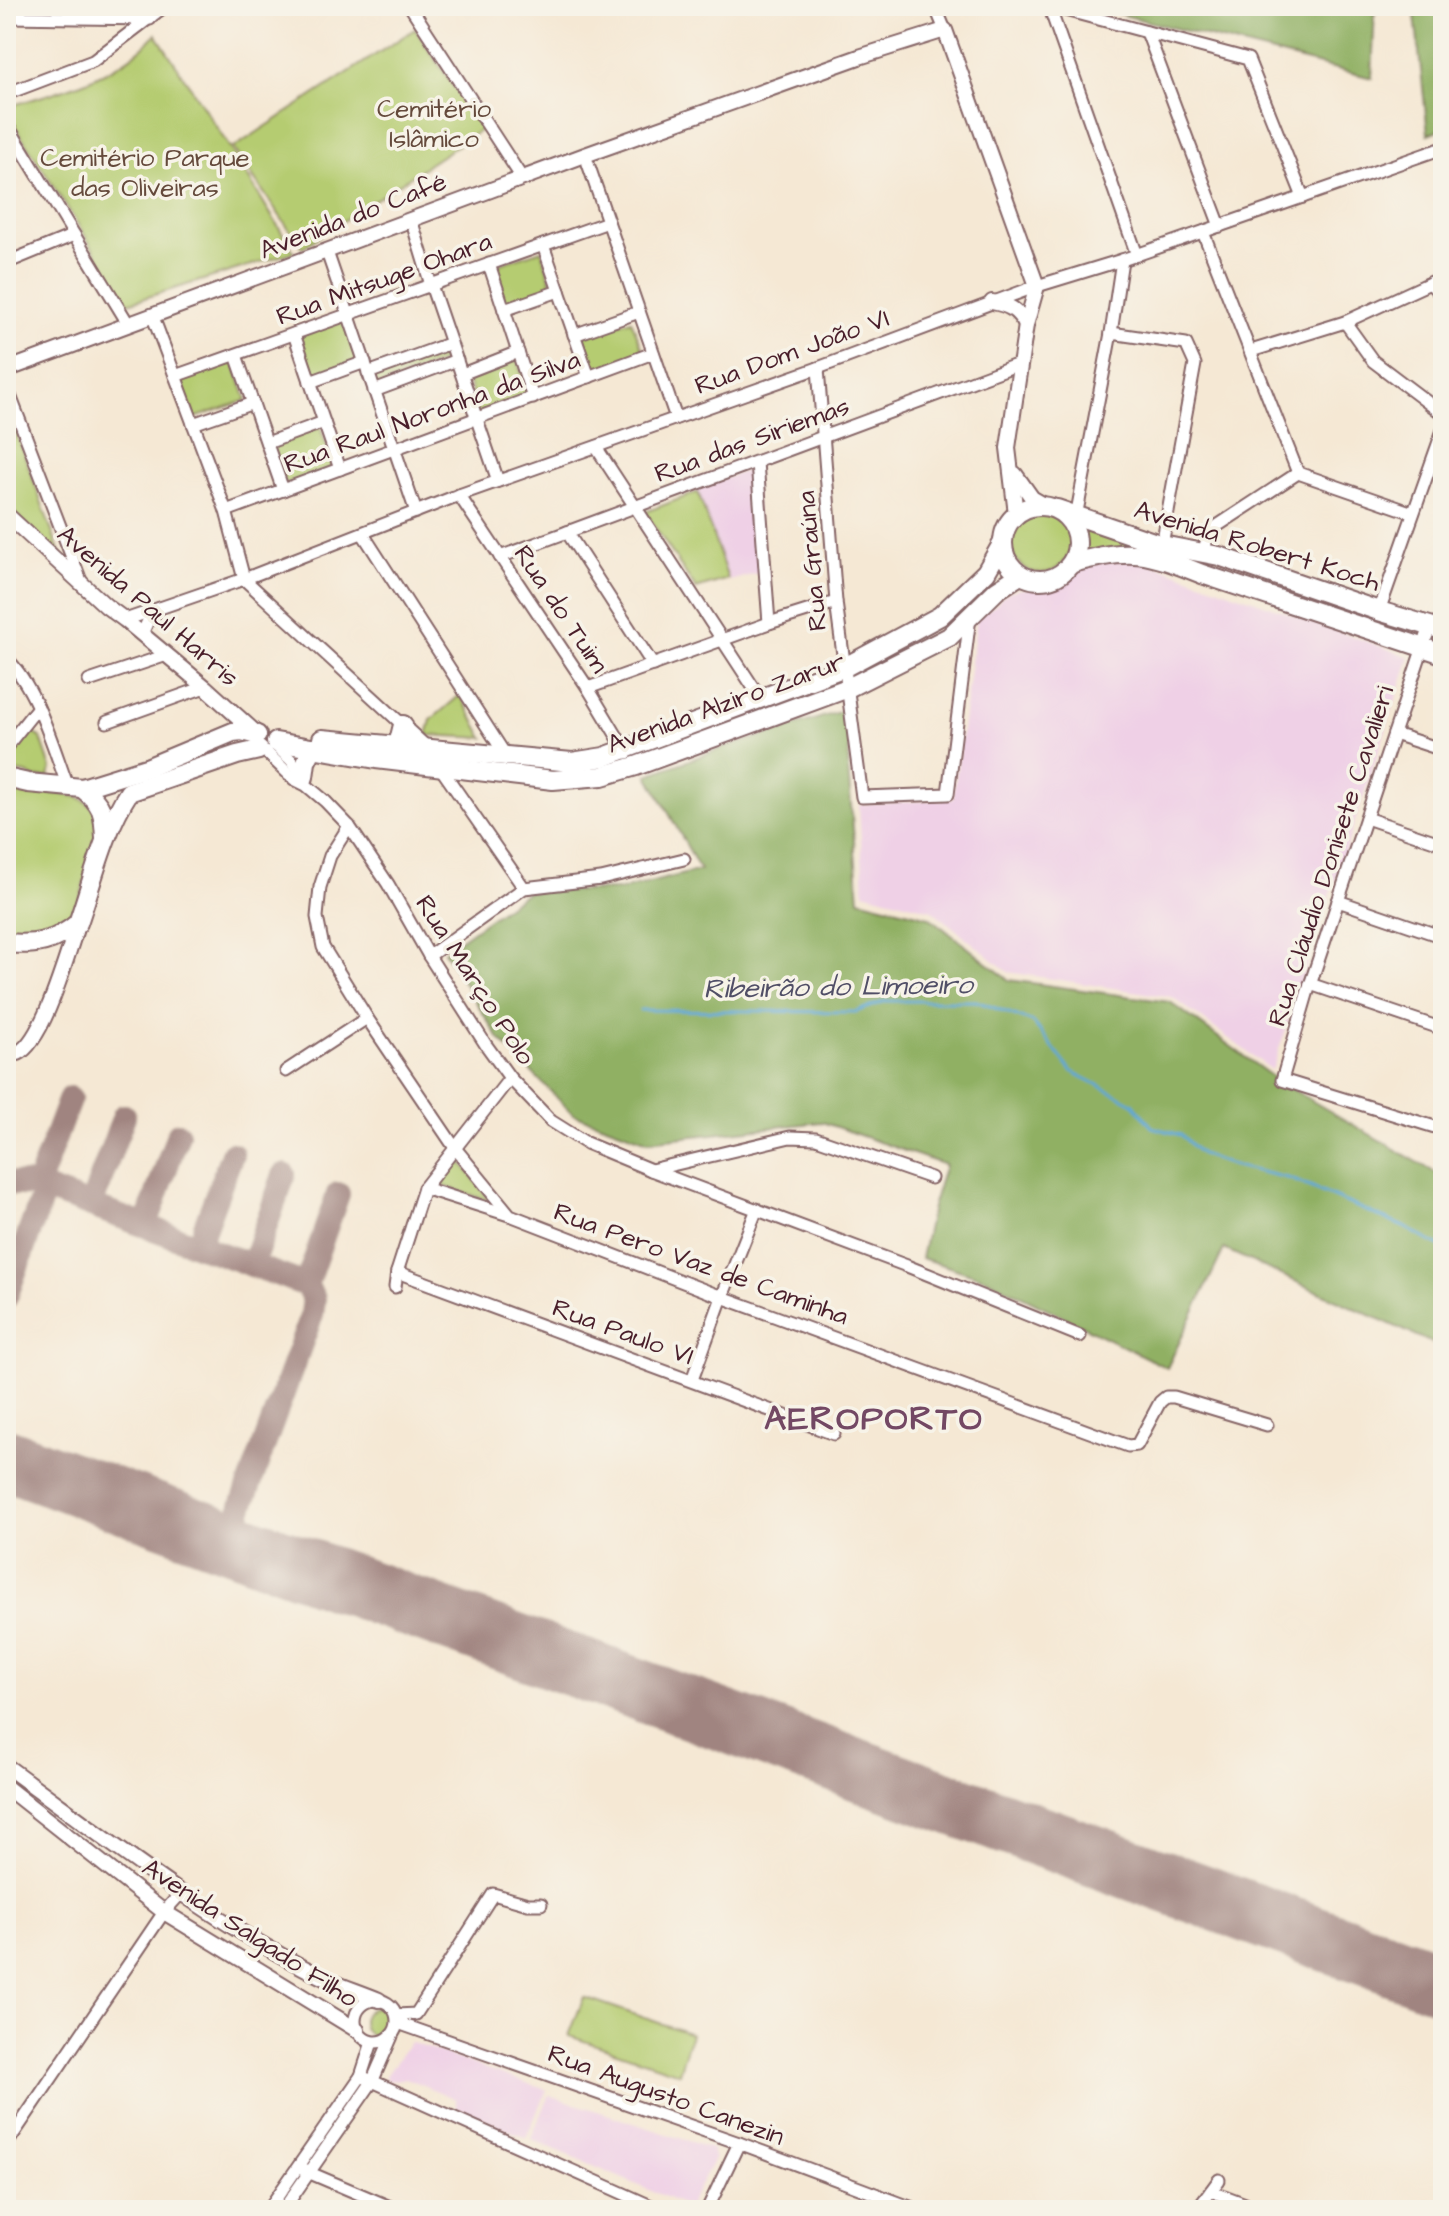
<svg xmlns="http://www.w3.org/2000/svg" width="1449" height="2216" font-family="'Architects Daughter',sans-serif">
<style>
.built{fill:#efd0e6}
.green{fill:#b5cc71;stroke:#80764e;stroke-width:2}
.forest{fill:#90b063;stroke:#6d6847;stroke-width:2}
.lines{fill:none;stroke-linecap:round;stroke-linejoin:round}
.stream{stroke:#5fa8d6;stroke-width:3}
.taxiway{stroke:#a08480;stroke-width:24}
.runway{stroke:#a08480;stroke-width:62}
.minor-casing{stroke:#866566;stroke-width:15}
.tertiary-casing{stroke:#866566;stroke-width:18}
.primary-casing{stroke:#866566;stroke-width:22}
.minor{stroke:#fff;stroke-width:11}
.tertiary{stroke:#fff;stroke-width:14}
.primary{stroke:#fff;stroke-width:18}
.labels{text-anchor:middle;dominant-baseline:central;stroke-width:7;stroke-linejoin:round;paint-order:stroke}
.park-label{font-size:26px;fill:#654a3c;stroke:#f7f3e8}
.street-label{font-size:26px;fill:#4a1f2b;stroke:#f7f3e8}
.water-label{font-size:28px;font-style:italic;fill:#514f67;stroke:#f7f3e8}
.district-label{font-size:34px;font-weight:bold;letter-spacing:2px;fill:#734864;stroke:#f7f3e8}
</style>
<rect width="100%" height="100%" fill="#f7f3e8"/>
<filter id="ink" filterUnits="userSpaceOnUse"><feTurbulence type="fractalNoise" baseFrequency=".0125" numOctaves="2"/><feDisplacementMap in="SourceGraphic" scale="16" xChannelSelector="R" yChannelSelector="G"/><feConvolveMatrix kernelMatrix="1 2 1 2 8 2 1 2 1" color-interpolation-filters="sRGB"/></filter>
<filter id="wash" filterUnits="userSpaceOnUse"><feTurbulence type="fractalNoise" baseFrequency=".006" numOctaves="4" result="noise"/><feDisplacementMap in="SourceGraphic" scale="32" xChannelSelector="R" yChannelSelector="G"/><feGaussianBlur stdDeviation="1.8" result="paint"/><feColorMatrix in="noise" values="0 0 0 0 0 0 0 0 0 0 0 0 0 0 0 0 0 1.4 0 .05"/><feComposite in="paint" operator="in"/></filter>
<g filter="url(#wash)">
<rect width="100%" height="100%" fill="#f5e8d4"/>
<g class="built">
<polygon points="754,468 761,572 730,581 696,489"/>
<polygon points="1139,559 1410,657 1272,1070 1172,997 1008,972 932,910 864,892 859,805 953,799 977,617 997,604 1001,598 1009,592 1021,589 1048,588 1076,570 1091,564"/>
<polygon points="410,2042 547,2090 526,2138 456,2107 456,2099 406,2078 388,2081 386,2076"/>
<polygon points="549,2095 712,2149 714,2159 688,2207 531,2139"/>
</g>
<g class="green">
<polygon points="415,29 482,129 302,248 233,148"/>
<path d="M156 34 230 148 294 252 128 303 6 112V107C60 91 117 78 156 34Z"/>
<polygon points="541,250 554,290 506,306 494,266"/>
<polygon points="347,320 360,360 313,377 299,336"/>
<polygon points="631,320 644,352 591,372 579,337"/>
<polygon points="448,348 453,358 376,387 372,375"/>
<polygon points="516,357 529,396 479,414 466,375"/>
<polygon points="233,360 247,400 195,418 180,379"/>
<polygon points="6,405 61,556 6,506"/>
<polygon points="320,427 334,467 285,484 272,446"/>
<polygon points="698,492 728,579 696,589 645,512"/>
<circle cx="1041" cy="543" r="30"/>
<polygon points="1079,524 1196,559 1195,565 1084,555 1084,534"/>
<polygon points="460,695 484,738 427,735 431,720"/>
<polygon points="33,732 41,738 51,768 49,777 36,778 26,773 6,770 6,761 27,734"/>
<path d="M6 786 78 797C84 800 93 806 96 813 102 827 93 847 89 861 85 876 83 896 76 909 62 935 32 940 6 932Z"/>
<polygon points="454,1152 490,1201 434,1183"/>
<polygon points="584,1997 691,2034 679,2073 569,2036"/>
<circle cx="378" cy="2022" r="15"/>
</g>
<g class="forest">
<polygon points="1090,6 1375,6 1372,78 1123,15"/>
<polygon points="1414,6 1443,6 1443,128 1428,134"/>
<polygon points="845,710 850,737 848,769 859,899 929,917 1009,980 1170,1002 1278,1081 1443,1177 1443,1348 1224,1249 1167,1368 987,1279 921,1258 932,1207 945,1165 822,1122 648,1141 573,1114 499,1039 444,951 527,892 621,890 700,870 648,775 717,750"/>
</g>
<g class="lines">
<polyline class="stream" points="640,1010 855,1012 886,1001 976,1001 1033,1022 1071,1071 1133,1103 1152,1127 1181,1135 1201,1154 1231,1165 1291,1179 1404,1227 1443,1248"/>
<g class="taxiway">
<polyline points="6,1183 34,1185 306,1285 314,1299 312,1314 229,1541"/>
<polyline points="37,1186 70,1098"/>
<polyline points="91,1205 124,1116"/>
<polyline points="146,1225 178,1134"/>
<polyline points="198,1245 232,1154"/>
<polyline points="252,1265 284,1175"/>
<polyline points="306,1285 338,1194"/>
<polyline points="6,1297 45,1189"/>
</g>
<polyline class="runway" points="6,1459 1443,1983"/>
</g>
</g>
<g filter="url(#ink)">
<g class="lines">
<defs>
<g id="minor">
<polyline points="410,6 522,178"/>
<polyline points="935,6 945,30"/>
<polyline points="1049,6 1137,255"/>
<polyline points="1050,6 1248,59 1303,197"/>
<polyline points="6,17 150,19"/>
<polyline points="1147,32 1220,226"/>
<polyline points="6,94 93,61 165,6"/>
<polyline points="6,123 129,325"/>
<polyline points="585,155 676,418"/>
<polyline points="411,219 431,285 498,481"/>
<polyline points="1203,232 1298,473"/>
<polyline points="543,245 589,377"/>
<polyline points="327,252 416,512"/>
<polyline points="6,263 74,235"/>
<polyline points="489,264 533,398"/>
<polyline points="1430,283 1443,297"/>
<polyline points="504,310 559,291"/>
<polyline points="153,317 226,511 244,579 429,749"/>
<polyline points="1345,322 1373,361 1443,414"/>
<polyline points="1111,333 1186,344 1195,364 1162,545"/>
<polyline points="294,334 340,469"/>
<polyline points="574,335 639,312"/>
<polyline points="1251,351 1345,322 1443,277"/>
<polyline points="236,355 283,490"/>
<polyline points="818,368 836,602 862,797 948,794 970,617"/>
<polyline points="368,373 451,343"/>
<polyline points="462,374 518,352"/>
<polyline points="175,376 608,222"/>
<polyline points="310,382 365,362"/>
<polyline points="6,385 81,581"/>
<polyline points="374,391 457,360"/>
<polyline points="193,424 253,403"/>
<polyline points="267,443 324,422"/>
<polyline points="596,447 761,699"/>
<polyline points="757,462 769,623"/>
<polyline points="1298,473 1413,513"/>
<polyline points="459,495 588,688 627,753"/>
<polyline points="226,511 653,353"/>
<polyline points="1076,517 1111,333 1122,260"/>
<polyline points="567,532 653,665"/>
<polyline points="363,534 506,756"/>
<polyline points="1204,553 1207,537 1211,530 1298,473"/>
<polyline points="500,557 1019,364"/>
<polyline points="1379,611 1443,430"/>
<polyline points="125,620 244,579 459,495 818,368 1037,286 1122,260 1443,148"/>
<polyline points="1430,626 1307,994 1282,1080 1438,1128 1443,1133"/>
<polyline points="142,634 147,623 160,608"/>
<path d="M6 658C37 688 53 747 68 787"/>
<polyline points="89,681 167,655"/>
<polyline points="588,688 769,623 836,602"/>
<polyline points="107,722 205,687"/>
<polyline points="1394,734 1443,750"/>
<polyline points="275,745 291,760 304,777"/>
<polyline points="6,747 38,707"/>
<polyline points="266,752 294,779 306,785 325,801 349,826 388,884 429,956 486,1045 510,1078 551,1121 586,1143 651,1170 907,1266 1080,1336"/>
<polyline points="440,767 524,888"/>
<polyline points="1366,818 1443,844"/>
<polyline points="349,826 330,856 320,887 317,917 323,947 367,1018 455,1148 510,1215 722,1297 1128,1446 1137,1445 1160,1402 1166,1397 1174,1397 1267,1425"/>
<polyline points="1338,901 1443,937"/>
<polyline points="429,956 524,888 601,879 684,859"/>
<polyline points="1310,984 1443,1029"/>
<polyline points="286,1071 367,1018"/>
<polyline points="651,1170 790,1137 816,1138 931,1178"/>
<polyline points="424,1188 509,1215"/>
<polyline points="397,1272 834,1434"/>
<polyline points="395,1287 397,1272 424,1188 510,1078"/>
<polyline points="692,1380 722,1297 757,1209"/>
<circle cx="376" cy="2021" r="21"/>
<polyline points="397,2015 416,2014 493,1894 528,1904 541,1904"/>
<polyline points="398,2023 739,2143 918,2210"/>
<polyline points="361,2076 660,2210"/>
<polyline points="6,2145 164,1912 182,1892"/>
<polyline points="303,2170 397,2210"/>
<polyline points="1211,2191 1261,2210"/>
<polyline points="268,2210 361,2076 372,2042"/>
<polyline points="283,2210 372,2082 392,2036"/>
<polyline points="707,2210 739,2143"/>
<polyline points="1197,2210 1219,2180"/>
</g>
<g id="tertiary">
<path d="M992 302C1009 305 1017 309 1026 325"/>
<polyline points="6,370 585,155 859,57 945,30 1037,286 1026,325 1008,448 1016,514"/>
<polyline points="1015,474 1032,498 1046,506"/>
<polyline points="6,514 106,606 125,620 205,687 257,734"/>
<path d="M6 1054C8 1054 17 1053 18 1053 44 1041 68 951 78 923"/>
<path d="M6 1766C108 1840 209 1921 322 1977 340 1986 360 1992 379 2000"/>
<polyline points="6,1787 164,1912 357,2030"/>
</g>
<g id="primary">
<circle cx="1040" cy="543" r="37"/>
<polyline points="1057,509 1162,545 1219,556 1379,611 1443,630"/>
<path d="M1073 563C1131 547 1147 552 1202 574L1443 654"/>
<polyline points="322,739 572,762 604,757 845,667 940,616 986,572 1002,544"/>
<polyline points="276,742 376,759 553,780 602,776 636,766 848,688 949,637 997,590 1020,575"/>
<polyline points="398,745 403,725"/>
<polyline points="304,777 306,762 313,748"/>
<polyline points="6,778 28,783 82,788 149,767 233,732 242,731 257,735"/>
<path d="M82 788C103 805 104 813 105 839"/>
<path d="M6 943C34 946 56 942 78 923 93 880 104 830 129 792L237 755 259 750"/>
</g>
</defs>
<use href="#minor" class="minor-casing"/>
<use href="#tertiary" class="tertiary-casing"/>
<use href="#primary" class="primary-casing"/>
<use href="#minor" class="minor"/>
<use href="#tertiary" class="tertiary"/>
<use href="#primary" class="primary"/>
</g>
</g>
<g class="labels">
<g class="park-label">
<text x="434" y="109">Cemitério<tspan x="434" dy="30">Islâmico</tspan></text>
<text x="145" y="158">Cemitério Parque<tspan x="145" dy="30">das Oliveiras</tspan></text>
</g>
<g class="street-label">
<text transform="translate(353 216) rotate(-21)">Avenida do Café</text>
<text transform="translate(384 279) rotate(-20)">Rua Mitsuge Ohara</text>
<text transform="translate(792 352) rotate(-20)">Rua Dom João VI</text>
<text transform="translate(432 412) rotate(-20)">Rua Raul Noronha da Silva</text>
<text transform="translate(752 440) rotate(-20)">Rua das Siriemas</text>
<text transform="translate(1257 546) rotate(17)">Avenida Robert Koch</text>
<text transform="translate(812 561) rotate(-95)">Rua Graúna</text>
<text transform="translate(148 606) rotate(41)">Avenida Paul Harris</text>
<text transform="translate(561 609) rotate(56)">Rua do Tuim</text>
<text transform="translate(726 703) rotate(-20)">Avenida Alziro Zarur</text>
<text transform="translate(1331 856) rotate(-72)">Rua Cláudio Donisete Cavalieri</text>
<text transform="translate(475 980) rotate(57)">Rua Março Polo</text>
<text transform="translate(701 1264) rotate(20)">Rua Pero Vaz de Caminha</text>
<text transform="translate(623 1332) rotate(20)">Rua Paulo VI</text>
<text transform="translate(250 1933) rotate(33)">Avenida Salgado Filho</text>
<text transform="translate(666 2095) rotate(20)">Rua Augusto Canezin</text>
</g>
<g class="water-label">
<text transform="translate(838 987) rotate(-1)">Ribeirão do Limoeiro</text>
</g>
<g class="district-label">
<text x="874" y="1419">AEROPORTO</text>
</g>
</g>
<rect width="1449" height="2216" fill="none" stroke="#f7f3e8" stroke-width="32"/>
</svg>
